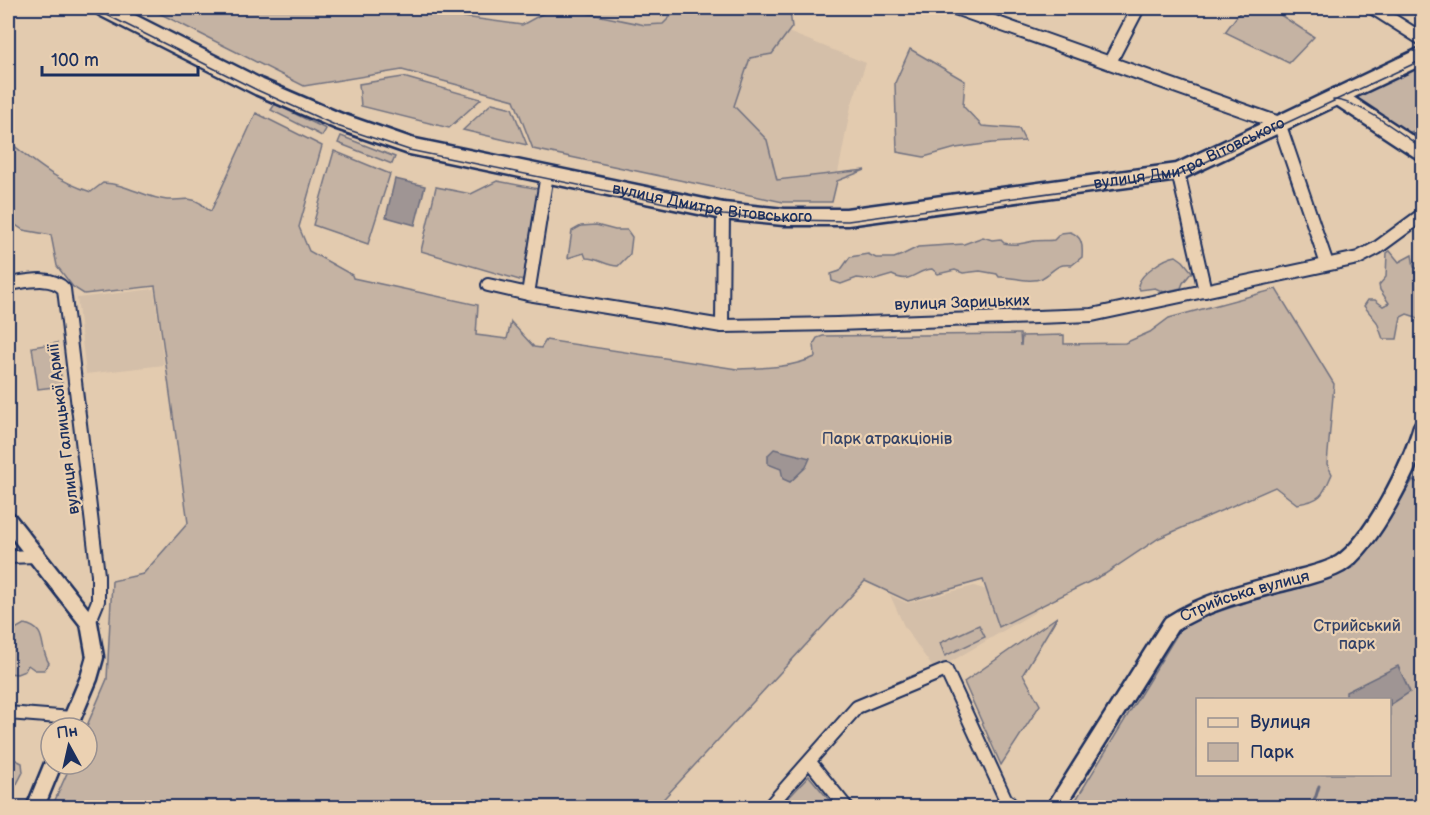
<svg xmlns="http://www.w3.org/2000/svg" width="1430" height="815" font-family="'Balsamiq Sans',sans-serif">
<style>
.built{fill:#d4bfa9}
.green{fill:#c5b3a3;stroke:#707180;stroke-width:1.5;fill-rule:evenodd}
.water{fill:#9f9594;stroke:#6a6c7e;stroke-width:1.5}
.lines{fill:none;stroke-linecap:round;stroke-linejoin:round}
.stream{stroke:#6a6c7e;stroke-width:3}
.minor-casing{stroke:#1b2f5e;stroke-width:16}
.major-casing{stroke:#1b2f5e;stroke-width:21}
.minor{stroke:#ebd1b2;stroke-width:12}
.major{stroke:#ebd1b2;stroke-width:16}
.tram{stroke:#1b2f5e;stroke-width:1.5}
.labels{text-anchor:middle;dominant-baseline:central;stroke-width:4.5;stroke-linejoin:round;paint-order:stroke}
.street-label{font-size:16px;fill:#1b2f5e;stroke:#ebd1b2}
.park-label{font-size:16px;fill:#344368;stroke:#ebd1b2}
</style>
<rect width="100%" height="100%" fill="#e3cbaf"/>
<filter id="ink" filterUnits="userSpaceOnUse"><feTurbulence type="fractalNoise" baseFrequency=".0167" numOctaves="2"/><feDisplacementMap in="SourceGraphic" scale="12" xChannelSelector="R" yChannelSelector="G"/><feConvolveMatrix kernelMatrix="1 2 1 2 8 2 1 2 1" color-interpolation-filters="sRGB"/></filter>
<g filter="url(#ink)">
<g class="built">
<polygon points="562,8 679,8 663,24 645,25"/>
<polygon points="788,32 866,63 851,106 838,173 777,180 767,140 734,106 750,58 772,54"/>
<polygon points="154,289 164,365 86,374 77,298"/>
<polygon points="974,586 1006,596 1028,593 1037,611 935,671 904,626 890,595 907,603"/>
</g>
<g class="green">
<polygon points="149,8 398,8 522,25 553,8 562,8 645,25 663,24 679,8 772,8 790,12 792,27 772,54 750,58 734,106 767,140 777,180 865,170 837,181 832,202 783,202 533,149 514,100 402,70 304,86"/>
<polygon points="1243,8 1270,8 1314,37 1289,63 1225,32"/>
<polygon points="910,49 965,81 963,106 982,126 1019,129 1025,141 992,143 956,148 924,157 897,152 895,83"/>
<polygon points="1416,68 1422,73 1419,123 1414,131 1406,133 1356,100 1358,94"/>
<polygon points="403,77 481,99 449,128 361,106 359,84"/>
<polygon points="492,103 512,108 527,145 463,130"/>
<polygon points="275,104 326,129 322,136 271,110"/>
<path d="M256 113 322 146 299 227 309 251 352 275 353 278 478 305 476 335 507 339 511 322 534 347 541 348 546 340 737 369C764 368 791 368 815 357L814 343 817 338 823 336 1020 334 1021 346 1022 336 1064 335V344L1125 343 1150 332 1169 318 1276 289 1334 384 1327 464 1332 474C1323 495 1321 501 1297 504L1275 487 1159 538 1105 574 999 627 983 580 908 601 865 581 656 807H52L71 764H87L86 728 107 679 112 581 143 574 188 523 155 286 84 294 73 287 57 266 51 235 23 230 10 221 8 141C37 164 55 180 91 192L103 183C125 183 145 198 167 200 178 201 190 196 200 203 205 206 205 209 211 211Z"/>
<polygon points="341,136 395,157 392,164 338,143"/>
<polygon points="334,151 390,174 368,244 313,225"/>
<polygon points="497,181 539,189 523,281 421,251 436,187 471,194"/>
<path d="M596 225 615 230H627L632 237 630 254 618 266C606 266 598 258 586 258L584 253 568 258 572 231 581 226Z"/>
<path d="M1070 232C1082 236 1083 245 1082 257L1072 265C1055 263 1055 271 1042 278 1029 284 1012 276 999 277L997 274 980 271 963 273 955 270 938 274 932 269C915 270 912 285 892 275L875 280 857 278 841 284 832 281 831 274 840 271 850 257 868 254 876 258H894L902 255 918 247 964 244 983 237 992 240 1000 239 1004 243C1015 246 1023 243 1034 241 1040 240 1048 241 1054 240L1061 233Z"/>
<polygon points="1390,251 1399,262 1412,255 1414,267 1422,271 1422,326 1416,317 1407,314 1401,317 1397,339 1383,339 1377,322 1364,306 1368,300 1375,300 1383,306 1389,303 1380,290 1379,285 1386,277 1387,253"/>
<path d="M1176 256 1183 261 1192 272 1183 283 1181 288 1164 292 1155 288 1140 290 1138 285C1141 273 1164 258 1176 256Z"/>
<polygon points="57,343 62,386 38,389 32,347"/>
<path d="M1413 480 1422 485V807L1071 808 1184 623 1354 567ZM1198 700H1390V774H1198Z"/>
<polygon points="1057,617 1023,674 1040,705 1001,765 964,682"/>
<path d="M24 624C49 629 38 647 49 663L44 670H35L28 665 25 671 17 674 8 673V633Z"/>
<polygon points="979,625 985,637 945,656 940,643"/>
<polygon points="8,756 22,763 23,772 8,801"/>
<polygon points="809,776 835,807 780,807"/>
</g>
<g class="water">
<polygon points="395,179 425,186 415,225 386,217"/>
<polygon points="774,449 810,458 806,467 790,482 783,479 781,469 768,464 768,455"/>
<polygon points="1398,666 1410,692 1390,705 1390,700 1346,699 1346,692"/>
</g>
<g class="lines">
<polyline class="stream" points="1309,808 1316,796 1319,786"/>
<defs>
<g id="minor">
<polyline points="955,8 1279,123 1327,264"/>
<polyline points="1373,8 1422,39"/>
<polyline points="1110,62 1138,8"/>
<polyline points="1178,172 1205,291"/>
<path d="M8 284C25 282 51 274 64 289L98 575V601L89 623"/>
<polyline points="488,285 528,294 722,326 837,324 1092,315 1358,258 1377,248 1422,215"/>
<polyline points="528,294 547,174"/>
<polyline points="722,326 723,211"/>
<polyline points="8,557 36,556"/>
<polyline points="8,713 72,718"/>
<polyline points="810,762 847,808"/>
<polyline points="768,808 857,707 946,670 1005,798 1014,808"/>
</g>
<g id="major">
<path id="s1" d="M103 8 259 87 338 121 410 146 723 211 784 217H847L1178 172 1422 56"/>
<polyline points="1337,96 1422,152"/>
<polyline points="8,520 89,623 95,657 89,678 68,728"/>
<polyline points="35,808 53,764"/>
<path id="s2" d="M1055 808 1171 624C1208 600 1250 591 1292 580 1307 576 1326 572 1340 564 1373 543 1411 464 1422 427"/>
</g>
</defs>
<use href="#minor" class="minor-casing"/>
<use href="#major" class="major-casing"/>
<use href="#minor" class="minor"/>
<use href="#major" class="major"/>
<g class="tram">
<polyline points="93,8 257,90 337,126 409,150 723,215 784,220 848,221 1179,175 1280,126 1422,60"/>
<path d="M1333 100C1360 101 1399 132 1422 148"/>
</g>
</g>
</g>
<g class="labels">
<g class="street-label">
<text stroke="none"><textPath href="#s1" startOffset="1131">вулиця Дмитра Вітовського</textPath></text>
<text stroke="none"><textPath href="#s1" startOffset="645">вулиця Дмитра Вітовського</textPath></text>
<text transform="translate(962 303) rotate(-2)">вулиця Зарицьких</text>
<text transform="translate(64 429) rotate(-97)">вулиця Галицької Армії</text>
<text stroke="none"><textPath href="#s2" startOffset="297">Стрийська вулиця</textPath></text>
</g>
<g class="park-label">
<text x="887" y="439">Парк атракціонів</text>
<text x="1357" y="626">Стрийський<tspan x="1357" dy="18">парк</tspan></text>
</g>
</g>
<rect width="1430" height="815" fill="none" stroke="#ebd1b2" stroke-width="30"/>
<rect x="15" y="15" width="1400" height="785" fill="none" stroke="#1b2f5e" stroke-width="2" filter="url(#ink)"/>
<rect x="1196" y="698" width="195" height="78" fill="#ebd1b2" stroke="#989090" stroke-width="1.5"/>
<rect x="1208" y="718" width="30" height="9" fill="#ebd1b2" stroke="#989090" stroke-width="1.5"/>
<text x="1250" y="728" font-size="18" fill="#1b2f5e">Вулиця</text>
<rect x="1208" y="743" width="30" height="18" fill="#c5b3a3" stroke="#989090" stroke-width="1.5"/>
<text x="1250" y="758" font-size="18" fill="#1b2f5e">Парк</text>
<g transform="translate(69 746) rotate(352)"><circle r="28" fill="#ebd1b2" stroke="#989090" stroke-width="1.5"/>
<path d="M0-4.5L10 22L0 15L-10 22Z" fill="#1b2f5e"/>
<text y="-9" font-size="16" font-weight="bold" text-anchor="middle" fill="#1b2f5e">Пн</text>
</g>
<path d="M42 66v9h156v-9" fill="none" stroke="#1b2f5e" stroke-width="3"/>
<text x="51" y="66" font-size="18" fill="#1b2f5e" stroke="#ebd1b2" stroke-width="4.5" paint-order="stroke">100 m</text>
</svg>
